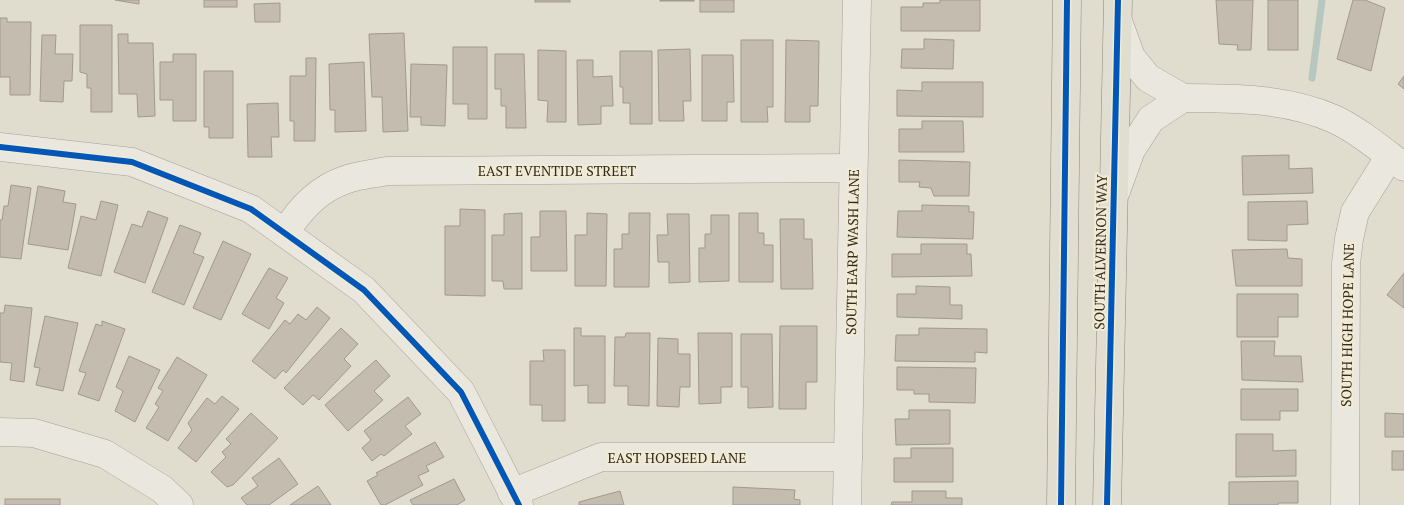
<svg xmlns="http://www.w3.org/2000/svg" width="1404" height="505" font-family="'PT Serif',serif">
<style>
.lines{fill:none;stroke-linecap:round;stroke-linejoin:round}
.stream{stroke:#b7c6bf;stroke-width:7}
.building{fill:#c4bcaf;stroke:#a0998e}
.minor-casing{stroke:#a6a196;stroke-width:29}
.major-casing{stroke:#8b877d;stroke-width:29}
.minor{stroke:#e9e7de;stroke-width:28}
.major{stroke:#e0ddd1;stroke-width:28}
.cycleway-casing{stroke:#f1ebd4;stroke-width:9}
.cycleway{stroke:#0057b8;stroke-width:6}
.labels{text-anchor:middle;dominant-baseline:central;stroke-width:4.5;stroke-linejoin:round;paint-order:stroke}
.street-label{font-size:14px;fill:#332b20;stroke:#f1ebd4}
</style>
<rect width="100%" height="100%" fill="#e0dcce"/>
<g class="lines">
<polyline class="stream" points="1312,78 1322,0"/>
</g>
<g class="building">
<polygon points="115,0 139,0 139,4"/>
<rect x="204" y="0" width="33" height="7"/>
<rect x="535" y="0" width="35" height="2"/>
<rect x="660" y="0" width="34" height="1"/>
<rect x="700" y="0" width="34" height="12"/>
<polygon points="940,0 980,0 980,31 901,31 901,7 923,7 923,3 940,3"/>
<polygon points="1216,0 1253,0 1251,50 1237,50 1238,45 1219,44"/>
<rect x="1268" y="0" width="30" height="50"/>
<polygon points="1353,0 1365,0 1385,8 1371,71 1337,59"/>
<polygon points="280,3 280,22 255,22 254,4"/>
<polygon points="0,18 7,18 7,22 31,22 30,95 10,95 10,77 0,77"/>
<polygon points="80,25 112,25 112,112 91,112 91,88 87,88 87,74 80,72"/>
<polygon points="404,33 408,131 383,132 382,97 372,97 369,34"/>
<polygon points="118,34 128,34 128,43 153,43 155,116 138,117 137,94 119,94"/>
<polygon points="42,35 56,35 55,54 73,54 72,81 64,81 63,102 40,101"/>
<polygon points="924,39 954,40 953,69 901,68 902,49 924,49"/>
<polygon points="741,40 773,40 773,107 767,107 768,122 741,122"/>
<polygon points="786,40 819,41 818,106 810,106 810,122 785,122"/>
<polygon points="453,47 487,47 487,119 468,119 468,104 453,104"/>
<polygon points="690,49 691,101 683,101 684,121 659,121 658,50"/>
<polygon points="538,50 566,51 566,122 547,122 548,101 538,100"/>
<polygon points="620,51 652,51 652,124 630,124 630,103 623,103 623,87 620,87"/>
<polygon points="173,54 196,54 196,121 173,121 173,100 160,100 160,62 173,62"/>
<polygon points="495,54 524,54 526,128 506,128 506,106 501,106 501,89 495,89"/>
<polygon points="702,55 733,55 734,102 727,102 727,121 702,121"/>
<polygon points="306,58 316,58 315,141 294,141 294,121 290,121 290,76 306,76"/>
<polygon points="577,60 593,60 593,77 612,76 613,106 601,106 601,124 578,125"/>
<polygon points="364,62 366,131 335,132 335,110 330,110 329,64"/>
<polygon points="411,64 447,65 445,126 421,125 421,117 410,117"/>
<polygon points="204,71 233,71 233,138 209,138 209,127 204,127"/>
<polygon points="1404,76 1404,89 1398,84"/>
<polygon points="922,82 983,82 983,117 897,116 897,90 922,91"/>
<polygon points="278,103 279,137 271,137 272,157 248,157 247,104"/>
<polygon points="922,121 963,121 964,152 899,152 899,129 922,129"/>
<polygon points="1289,155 1289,169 1312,168 1313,193 1243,195 1242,156"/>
<polygon points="899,160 970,162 969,196 934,196 931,188 919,187 920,182 899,182"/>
<polygon points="11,185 31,188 21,259 0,257 0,220 2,220 4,206 8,206"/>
<polygon points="38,186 65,191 63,202 76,204 68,250 28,244"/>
<polygon points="101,201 118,205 101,276 68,268 81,216 96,220"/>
<polygon points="1307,201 1308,224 1287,225 1287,241 1248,240 1248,202"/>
<polygon points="922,205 969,206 969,212 974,212 973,239 897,237 898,211 922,211"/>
<polygon points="460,209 485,210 485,296 445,295 445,226 460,226"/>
<polygon points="148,211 168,218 145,283 114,272 132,224 142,227"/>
<polygon points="540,211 566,211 567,271 531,271 531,237 540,237"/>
<polygon points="522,213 522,289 504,289 503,281 492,281 492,235 504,235 504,214"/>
<polygon points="587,213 607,214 606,286 575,286 575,235 587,235"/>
<polygon points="629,213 650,213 649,287 614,287 614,249 622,249 622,234 629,234"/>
<polygon points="739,213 758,213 758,233 764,233 764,245 773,245 773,282 739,282"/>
<polygon points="667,214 689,214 690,282 669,283 669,262 658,262 657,235 668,235"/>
<polygon points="711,215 729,215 729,281 699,282 699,248 705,248 705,234 711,234"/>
<polygon points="780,219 804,219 804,239 812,239 813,289 781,289"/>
<polygon points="180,225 201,233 193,253 204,257 184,305 152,292"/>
<polygon points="223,241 251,254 221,320 193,308"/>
<polygon points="921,244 967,244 967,254 971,254 972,276 892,277 892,254 921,254"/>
<polygon points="1287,249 1288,258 1302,259 1302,286 1236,286 1232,250"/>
<polygon points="269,268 288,278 276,298 284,303 269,329 242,314"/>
<polygon points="1404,273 1404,308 1387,295"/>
<polygon points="916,286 950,287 950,305 962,305 962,319 897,317 897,294 916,294"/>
<polygon points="1237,294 1298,294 1298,317 1278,317 1278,337 1237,337"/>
<polygon points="5,305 32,308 24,382 10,380 12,363 0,362 0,313 4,313"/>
<polygon points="317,307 330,318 286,373 283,370 275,379 252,361 285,320 290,324 298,314 306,320"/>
<polygon points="45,316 78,323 63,391 36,385 40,368 34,367"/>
<polygon points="102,321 125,329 99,401 78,394 86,373 79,371 96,324 102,326"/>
<polygon points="780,326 817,326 817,382 806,382 806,409 779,409"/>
<polygon points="341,328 358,344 344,359 351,366 319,400 313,395 303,405 284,388"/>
<polygon points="574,328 581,328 581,336 605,336 605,403 588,403 588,385 574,386"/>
<polygon points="919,328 987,329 987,353 975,352 975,362 895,361 896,335 919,335"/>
<polygon points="626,333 650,333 649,406 628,405 628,386 614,386 615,337 625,337"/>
<polygon points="698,333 732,333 732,387 721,387 721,403 699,404"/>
<polygon points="741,334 772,334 773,407 748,408 748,387 741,387"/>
<polygon points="658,338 678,339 678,354 690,354 690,387 680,387 679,407 657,406"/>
<polygon points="1241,341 1275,341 1274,356 1301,356 1303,382 1242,380"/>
<polygon points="543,350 565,350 565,421 542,421 542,405 530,405 530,361 544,361"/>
<polygon points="129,356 160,370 135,422 115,411 123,391 116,387"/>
<polygon points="177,357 207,375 168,441 146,428 159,407 155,404 163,391 158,388"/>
<polygon points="376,360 390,376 374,391 383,400 348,431 325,405"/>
<polygon points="897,367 976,368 975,403 929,402 929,394 914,394 914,390 897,390"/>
<polygon points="1241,389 1298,389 1298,411 1280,411 1280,420 1241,420"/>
<polygon points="222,396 239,409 196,462 178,448 192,430 188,423 207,398 215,404"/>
<polygon points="408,397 421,414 405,426 412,434 384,456 381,454 372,461 362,448 371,440 364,431"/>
<polygon points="909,410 950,410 950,444 896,445 895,419 909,419"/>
<polygon points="251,413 278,438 233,485 227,487 211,472 226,457 222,452 231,444 226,439"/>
<polygon points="1385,413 1404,414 1404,437 1385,437"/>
<polygon points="1236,434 1273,434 1273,451 1296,450 1296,476 1236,477"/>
<polygon points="435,442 444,457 426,466 429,471 418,476 423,485 385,505 381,505 367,481 378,475 376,473"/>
<polygon points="911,448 953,448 953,482 894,482 894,458 911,458"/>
<rect x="1392" y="451" width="12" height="19"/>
<polygon points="279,458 298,484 269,505 247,505 241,498 258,486 252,478"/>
<polygon points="454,479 465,500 457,505 413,505 410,500"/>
<polygon points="1298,481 1298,503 1278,503 1278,505 1229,505 1229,482"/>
<polygon points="318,486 331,505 290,505"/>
<polygon points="733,487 795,490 794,499 800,500 800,505 733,505"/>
<polygon points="620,491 624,505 579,505 579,502"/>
<polygon points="912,491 946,491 946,498 962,498 962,505 891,505 892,502 912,502"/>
<rect x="5" y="499" width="55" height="6"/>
</g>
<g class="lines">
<defs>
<g id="minor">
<path d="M1183 98C1233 98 1287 98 1334 119 1358 130 1383 151 1404 167"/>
<polyline points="0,147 132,162 251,209 364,290 461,392 519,505"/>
<polyline points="1116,191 1131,150 1151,119 1183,98 1148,78 1131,57 1118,21"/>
<path d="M285 233C299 210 318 189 345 180 358 175 373 174 387 171L853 168"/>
<polyline points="0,432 34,433 105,454 162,489 179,505"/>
<polyline points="512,493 601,457 848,457"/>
<polyline points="847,505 857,0"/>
<polyline points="1345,505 1346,263 1349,239 1355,212 1390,156"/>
</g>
<g id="major">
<polyline points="1061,505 1067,0"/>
<polyline points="1107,505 1118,0"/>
</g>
</defs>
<use href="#minor" class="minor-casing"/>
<use href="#major" class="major-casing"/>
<use href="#minor" class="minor"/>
<use href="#major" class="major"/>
<defs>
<g id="cycleway">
<polyline points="0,147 132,162 251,209 364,290 461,392 519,505"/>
<polyline points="1061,505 1067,0"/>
<polyline points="1107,505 1118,0"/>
</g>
</defs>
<use href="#cycleway" class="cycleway-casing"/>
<use href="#cycleway" class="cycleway"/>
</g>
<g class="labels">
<g class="street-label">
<text x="557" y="170">EAST EVENTIDE STREET</text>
<text transform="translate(852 252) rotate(-89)">SOUTH EARP WASH LANE</text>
<text transform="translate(1100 252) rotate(-89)">SOUTH ALVERNON WAY</text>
<text transform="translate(1347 325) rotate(-89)">SOUTH HIGH HOPE LANE</text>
<text x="677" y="457">EAST HOPSEED LANE</text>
</g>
</g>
</svg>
